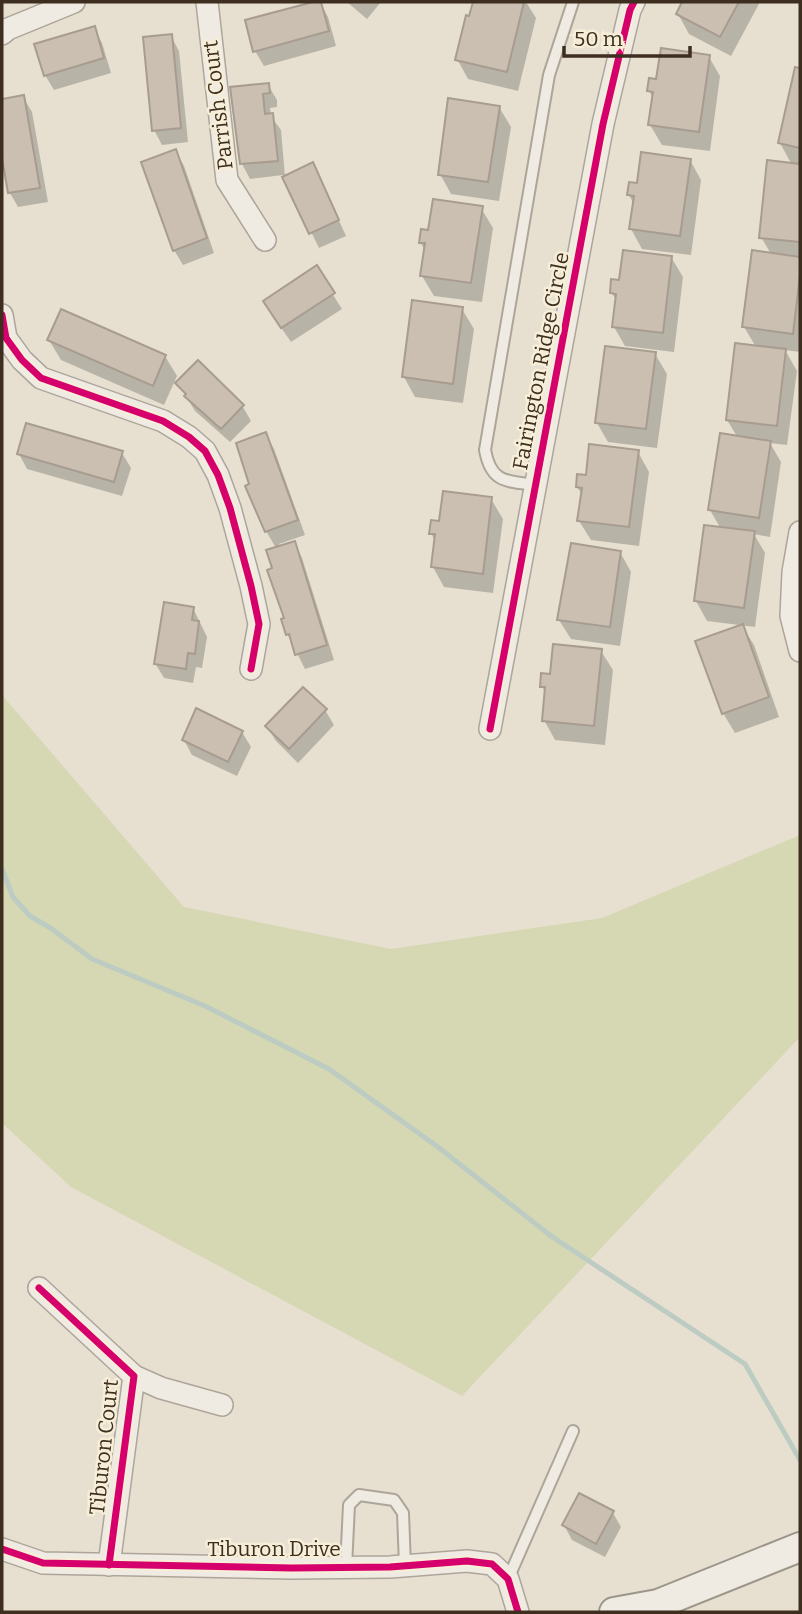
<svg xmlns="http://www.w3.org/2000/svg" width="802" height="1614" font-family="Bitter,serif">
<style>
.green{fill:#d6d7b3}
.shadow{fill:#0003}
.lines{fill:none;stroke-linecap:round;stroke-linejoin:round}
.stream{stroke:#bcccc2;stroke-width:5}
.building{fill:#cbbfb2;stroke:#a89c90;stroke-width:2}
.lane-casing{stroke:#ada599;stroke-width:14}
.street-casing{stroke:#ada599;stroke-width:24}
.secondary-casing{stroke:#9c958a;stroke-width:32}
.lane{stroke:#efebe3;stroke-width:10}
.street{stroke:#efebe3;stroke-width:21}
.secondary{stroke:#efebe3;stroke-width:28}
.cycleway-casing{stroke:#f7eed8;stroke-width:11}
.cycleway{stroke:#d6006c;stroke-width:7}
.labels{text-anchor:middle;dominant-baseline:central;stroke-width:5;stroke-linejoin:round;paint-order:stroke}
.street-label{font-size:21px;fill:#3d2e20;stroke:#f7eed8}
</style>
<rect width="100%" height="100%" fill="#e7e0d1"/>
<polygon class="green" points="2,695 184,907 391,949 602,918 800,835 800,1037 462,1396 71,1187 2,1123"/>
<g class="shadow">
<polygon points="320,2 328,17 336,46 264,66 255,51 247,21"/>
<polygon points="347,2 381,2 367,19"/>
<polygon points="474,2 526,2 536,18 518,91 468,79 457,59"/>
<polygon points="683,2 760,2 731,56 689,34 678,14"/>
<polygon points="94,28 102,43 111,73 54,90 45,75"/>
<polygon points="171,36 179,51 188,142 162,145 154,130"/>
<polygon points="709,57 720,76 710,151 662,145 650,125 654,99 649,91 658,81"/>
<polygon points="796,69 800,70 800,352 785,350 797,371 787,445 770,443 781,462 770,537 754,534 765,553 755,627 707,621 696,601 721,529 710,510 738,438 727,420 756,347 744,327 771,254 761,237 792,165 780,143"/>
<polygon points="268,85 277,100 277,107 270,108 271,116 281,130 285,177 320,179 346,236 319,248 283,175 250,179 242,164 232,89"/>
<polygon points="23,97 32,112 48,202 18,207 10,193 2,148 2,100"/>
<polygon points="499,107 511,127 499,201 451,194 440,174"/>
<polygon points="175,151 184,166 214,253 183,265 174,250"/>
<polygon points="690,160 701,180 691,255 642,249 631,229 634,204 629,195 638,185"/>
<polygon points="481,208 493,228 482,302 434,296 422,276 426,252 420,242"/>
<polygon points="671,257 683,277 674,352 625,346 614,327 617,301 611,292 621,282"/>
<polygon points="316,268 342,309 291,342 273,316"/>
<polygon points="462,309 474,329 463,403 415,397 404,377"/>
<polygon points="49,340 165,356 177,376 164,405 61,360"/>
<polygon points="655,354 667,374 657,448 608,442 597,423"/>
<polygon points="198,362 243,407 251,421 230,442 195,411 178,383"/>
<polygon points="265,434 274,449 305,535 279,544 280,547 294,543 302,558 334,660 305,669 288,635 283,620 286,620 274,569 276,548 266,531 251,486"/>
<polygon points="638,452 649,472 639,546 591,540 579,521 583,496 577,487 587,476"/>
<polygon points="122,453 131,468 122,496 27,469 19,454"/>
<polygon points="491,499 503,519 493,593 444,587 433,567 436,543 431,533 441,523"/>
<polygon points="620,552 631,572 620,646 571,639 559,620"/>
<polygon points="193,608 207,637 202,668 196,667 193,683 164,678 155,663"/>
<polygon points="742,626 754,645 779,717 735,733 723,713"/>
<polygon points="601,651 613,670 605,745 555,740 544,720 546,695 542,686 552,676"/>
<polygon points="325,710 334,725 298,763 276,741 267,727"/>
<polygon points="242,732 251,747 237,776 192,755 184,740"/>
<polygon points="613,1513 621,1527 605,1557 572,1540 564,1525"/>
</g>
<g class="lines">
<polyline class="stream" points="2,869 13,897 30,916 52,929 92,959 205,1006 329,1069 438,1147 551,1236 745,1364 800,1460"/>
</g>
<g class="building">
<polygon points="313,2 321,2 329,31 253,52 245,20"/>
<polygon points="473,2 524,2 507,72 455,60 466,15 469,16"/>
<polygon points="682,2 739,2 720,37 676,14"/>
<polygon points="95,26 104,58 44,76 34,44"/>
<polygon points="172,34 181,128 152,131 143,37"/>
<polygon points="661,48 710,55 699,132 648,125 653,92 647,91 649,78 656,79"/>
<polygon points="795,67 800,68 800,148 778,143"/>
<polygon points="269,83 270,93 263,94 265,114 273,113 278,161 240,164 230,87"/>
<polygon points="24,95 40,188 8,193 2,158 2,99"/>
<polygon points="448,98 500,106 488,182 438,175"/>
<polygon points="176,149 207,238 173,251 141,162"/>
<polygon points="641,152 691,159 680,236 629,229 634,196 627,195 629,182 637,183"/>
<polygon points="767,160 800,164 800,242 759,238"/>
<polygon points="313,162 339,220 309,234 282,177"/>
<polygon points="433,199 483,206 471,283 420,276 425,243 419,243 421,229 428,230"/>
<polygon points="623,250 672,256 663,333 612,327 616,294 610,293 611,279 619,280"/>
<polygon points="752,250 800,257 800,275 793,334 742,327"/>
<polygon points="317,265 335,293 281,328 263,301"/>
<polygon points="412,300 463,307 453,384 402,377"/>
<polygon points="61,309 166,355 153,386 47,340"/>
<polygon points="735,343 786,349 777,426 726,420"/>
<polygon points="605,346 656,352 646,429 595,423"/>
<polygon points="198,360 244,405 221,429 184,396 186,394 175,383"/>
<polygon points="26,423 123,451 114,482 17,454"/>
<polygon points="266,432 298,520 265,532 245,486 249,484 236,443"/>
<polygon points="720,433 771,441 759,518 708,510"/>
<polygon points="589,444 639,450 629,527 577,521 582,488 576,487 577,474 586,475"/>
<polygon points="443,491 492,497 483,574 431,567 435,534 429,534 431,520 439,521"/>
<polygon points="704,525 755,531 744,608 694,601"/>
<polygon points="295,541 327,645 295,655 289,634 286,635 281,619 284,618 267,570 272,568 266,550"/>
<polygon points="571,543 621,551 610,627 557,620"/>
<polygon points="164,602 194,607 192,620 199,621 195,654 188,653 186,669 154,664"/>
<polygon points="743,624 769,697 722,714 695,641"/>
<polygon points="553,644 602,649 594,726 542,721 545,687 540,687 541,673 550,674"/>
<polygon points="303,687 327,709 289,749 265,726"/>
<polygon points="196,708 243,731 228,762 182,740"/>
<polygon points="579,1493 614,1511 596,1544 562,1525"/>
</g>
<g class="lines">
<defs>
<g id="lane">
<path d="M536 485C506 481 491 483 485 450L549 75 573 2"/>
<polyline points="346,1567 349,1505 359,1495 394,1500 403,1513 405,1566"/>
<polyline points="508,1579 573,1431"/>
</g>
<g id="street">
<polyline points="207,2 227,180 265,240"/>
<polyline points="2,34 8,29 74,2"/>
<polyline points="2,315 6,338 22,360 41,378 163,421 189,437 205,451 218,475 230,508 251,586 259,624 251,669"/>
<polyline points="800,532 793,572 791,616 800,651"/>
<polyline points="490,729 603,124 630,10 634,2"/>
<polyline points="39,1288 134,1376 109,1565"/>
<polyline points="134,1376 161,1388 222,1405"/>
<polyline points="2,1549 43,1563 292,1568 390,1567 467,1561 492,1564 508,1579 518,1612"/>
</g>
<polyline id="secondary" points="614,1612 658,1604 800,1547"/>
</defs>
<use href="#lane" class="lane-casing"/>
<use href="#street" class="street-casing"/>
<use href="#secondary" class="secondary-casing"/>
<use href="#lane" class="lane"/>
<use href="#street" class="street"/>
<use href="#secondary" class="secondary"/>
<defs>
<g id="cycleway">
<polyline points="2,315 6,338 22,360 41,378 163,421 189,437 205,451 218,475 230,508 251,586 259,624 251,669"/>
<polyline points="490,729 603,124 630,10 634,2"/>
<polyline points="39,1288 134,1376 109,1565"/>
<polyline points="2,1549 43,1563 292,1568 390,1567 467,1561 492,1564 508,1579 518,1612"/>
</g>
</defs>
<use href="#cycleway" class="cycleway-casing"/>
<use href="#cycleway" class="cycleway"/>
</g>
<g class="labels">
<g class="street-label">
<text transform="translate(218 105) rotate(-97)">Parrish Court</text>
<text transform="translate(541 361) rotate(-79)">Fairington Ridge Circle</text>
<text transform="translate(104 1447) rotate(-84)">Tiburon Court</text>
<text x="274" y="1549">Tiburon Drive</text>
</g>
</g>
<rect width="802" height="1614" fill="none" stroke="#3d2e20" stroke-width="7"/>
<path d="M564 46v10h126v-10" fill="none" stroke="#3d2e20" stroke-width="3.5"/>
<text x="574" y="46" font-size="21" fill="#3d2e20" stroke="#f7eed8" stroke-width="5" paint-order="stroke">50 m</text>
</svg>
